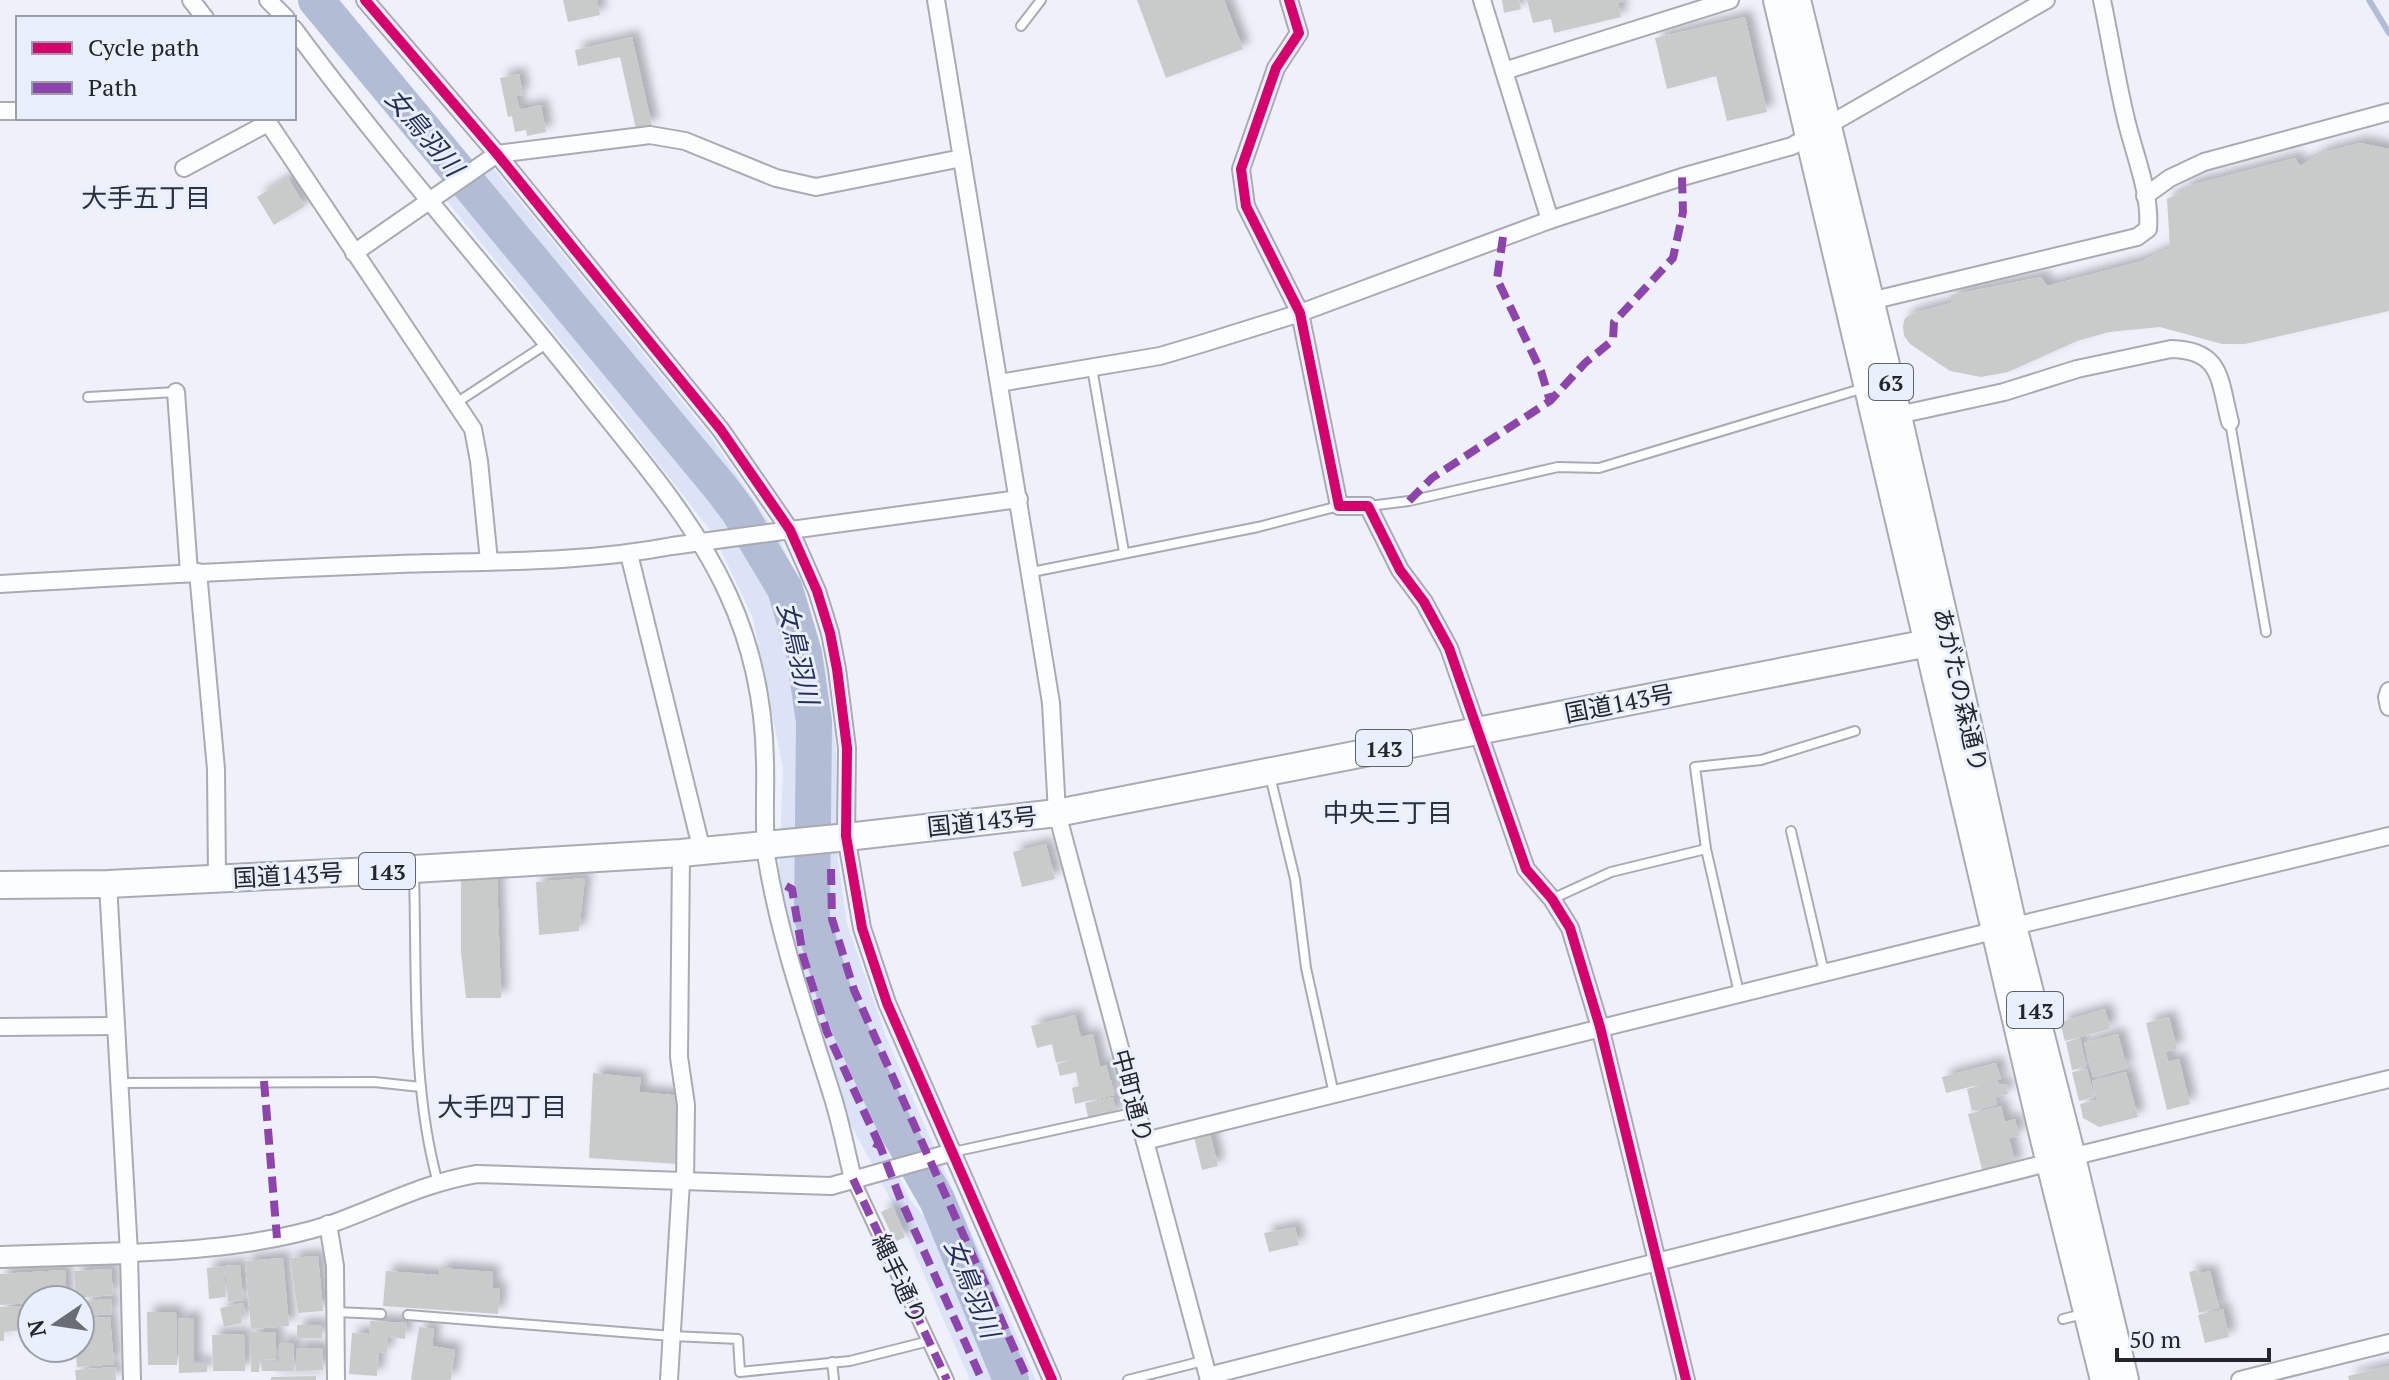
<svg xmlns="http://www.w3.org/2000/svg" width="2389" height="1380" font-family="'PT Serif','Noto Sans JP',serif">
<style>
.green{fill:#dce3f7}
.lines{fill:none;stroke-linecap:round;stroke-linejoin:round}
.stream{stroke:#b3bcd5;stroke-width:6}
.river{stroke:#b3bcd5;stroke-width:36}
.building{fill:#c9caca;filter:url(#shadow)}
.service-casing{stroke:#a9abb2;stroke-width:12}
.pedestrian-casing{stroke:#a9abb2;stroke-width:16}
.minor-casing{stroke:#a9abb2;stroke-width:20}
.tertiary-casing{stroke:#a9abb2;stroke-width:24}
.primary-casing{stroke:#a9abb2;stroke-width:30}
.trunk-casing{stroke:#a9abb2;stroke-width:30}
.service{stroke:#fcfdfe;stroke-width:8}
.pedestrian{stroke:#fcfdfe;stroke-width:12}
.minor{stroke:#fcfdfe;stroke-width:16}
.tertiary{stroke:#fcfdfe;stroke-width:20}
.primary{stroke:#fcfdfe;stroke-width:26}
.trunk{stroke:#fcfdfe;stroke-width:26}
.quiet{stroke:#8e44ad;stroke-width:8;stroke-dasharray:16 8;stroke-linecap:butt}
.cycleway-casing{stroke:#eaeffd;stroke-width:15}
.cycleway{stroke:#d6006c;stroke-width:10}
.labels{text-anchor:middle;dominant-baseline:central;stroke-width:6;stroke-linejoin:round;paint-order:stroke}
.shield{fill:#eaeffd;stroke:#5f626b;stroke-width:2}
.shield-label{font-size:22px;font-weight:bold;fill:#24262c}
.street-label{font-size:24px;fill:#24262c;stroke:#eaeffd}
.water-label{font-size:26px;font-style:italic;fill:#242f5a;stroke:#eaeffd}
.neighbourhood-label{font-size:26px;fill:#2b303d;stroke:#eaeffd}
</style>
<defs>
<filter id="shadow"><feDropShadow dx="7" dy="-7" stdDeviation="4" flood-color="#0004"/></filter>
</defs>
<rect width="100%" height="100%" fill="#eef1f9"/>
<g class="green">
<polygon points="490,164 711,437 772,526 783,546 810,609 826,669 836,750 838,860 847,924 887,1039 1036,1380 1015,1380 936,1188 901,1128 842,994 820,918 826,861 822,830 821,724 810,653 789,585 769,551 713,473 473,177"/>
<polygon points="464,182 754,543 785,607 801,663 807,722 803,809 797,850 807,950 879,1134 910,1200 936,1231 967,1289 998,1380 970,1380 894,1206 849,1121 819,1037 795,951 779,871 783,768 753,618 713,534 612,404 446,200"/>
</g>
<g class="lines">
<polyline class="stream" points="2369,0 2389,33"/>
<polyline class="river" points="316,0 721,488 739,512 785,589 804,653 814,722 812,918 835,996 896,1128 937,1200 1011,1380"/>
</g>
<g class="building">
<polygon points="563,0 597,0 600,15 568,22"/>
<polygon points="1137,0 1224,0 1243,49 1166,78"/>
<polygon points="1502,0 1519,0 1521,9 1504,13"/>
<polygon points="1527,0 1624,0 1624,1 1618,3 1621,17 1554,33 1551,19 1533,23"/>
<polygon points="1745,17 1767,112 1727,121 1716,76 1667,89 1655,38"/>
<polygon points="632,37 652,126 636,129 620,57 578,66 575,50"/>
<polygon points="519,74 523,95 516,96 519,110 541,105 546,132 527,136 526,130 515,132 512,116 508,117 500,78"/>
<polygon points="2360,143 2389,149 2389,311 2245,344 2222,344 2160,327 2109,332 2077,341 2008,372 1981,377 1950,371 1910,344 1904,336 1903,326 1905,318 1914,313 1951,303 1951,295 2041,277 2047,286 2142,261 2170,248 2167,199 2185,191 2184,187 2295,158 2300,166 2325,152"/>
<polygon points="288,178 305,206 274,225 257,197"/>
<polygon points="1046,844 1055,879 1022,887 1013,852"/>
<polygon points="497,876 501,998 466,998 461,952 461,877"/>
<polygon points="585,878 579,931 539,935 536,882"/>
<polygon points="2105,1009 2110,1029 2065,1041 2060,1022"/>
<polygon points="1075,1015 1081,1037 1093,1034 1100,1067 1106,1065 1110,1079 1097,1083 1111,1080 1114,1095 1075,1104 1072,1088 1079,1086 1076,1072 1060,1076 1057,1064 1081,1057 1056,1063 1052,1044 1037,1048 1031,1026"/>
<polygon points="2169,1017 2177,1049 2165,1052 2168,1062 2179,1059 2190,1104 2167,1110 2146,1023"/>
<polygon points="2118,1034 2127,1068 2093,1077 2084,1043"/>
<polygon points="2080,1038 2086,1067 2072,1070 2066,1042"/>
<polygon points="1996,1063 2001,1079 1946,1093 1942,1077"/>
<polygon points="2087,1069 2094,1097 2079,1101 2072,1072"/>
<polygon points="2126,1072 2138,1117 2099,1127 2083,1118 2080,1104 2097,1100 2092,1081"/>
<polygon points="593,1073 641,1078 639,1092 681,1096 678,1164 589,1158"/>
<polygon points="1998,1081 1999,1085 2006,1084 2008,1094 1995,1097 1997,1105 1972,1111 1967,1089"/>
<polygon points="1113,1097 1117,1115 1089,1121 1085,1103"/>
<polygon points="2001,1106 2005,1122 2015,1119 2019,1136 2009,1138 2016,1165 1983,1173 1968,1114"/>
<polygon points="1210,1133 1218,1166 1202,1170 1194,1137"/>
<polygon points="892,1207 905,1237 895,1242 881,1212"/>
<polygon points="1295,1227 1299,1245 1269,1252 1264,1233"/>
<polygon points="318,1256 323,1311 298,1313 290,1258"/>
<polygon points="283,1258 289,1326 251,1329 245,1261"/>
<polygon points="240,1265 243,1300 228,1301 225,1266"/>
<polygon points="224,1266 226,1297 209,1299 207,1268"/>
<polygon points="440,1268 493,1272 492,1288 500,1289 498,1314 383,1306 386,1271 439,1275"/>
<polygon points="111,1269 113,1295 76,1298 74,1271"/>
<polygon points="65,1270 67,1300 32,1300 32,1303 0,1305 0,1274"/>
<polygon points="2197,1270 2198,1274 2210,1271 2219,1308 2199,1313 2189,1272"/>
<polygon points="111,1299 112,1314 85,1316 83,1301"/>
<polygon points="243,1303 246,1315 241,1316 242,1323 224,1327 220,1308"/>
<polygon points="20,1306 22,1330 4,1332 4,1341 0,1341 0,1307"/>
<polygon points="2223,1309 2229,1337 2205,1343 2198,1315"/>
<polygon points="147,1312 176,1312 177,1365 148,1365"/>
<polygon points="110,1317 114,1364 77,1367 76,1351 71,1351 71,1348 80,1348 80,1319"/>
<polygon points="194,1318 194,1363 207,1363 207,1372 179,1373 178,1319"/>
<polygon points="370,1321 407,1323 405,1339 388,1337 387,1353 379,1352 377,1376 349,1374 352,1333 369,1334"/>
<rect x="297" y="1325" width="25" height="13"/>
<polygon points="26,1327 32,1327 32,1349 28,1350"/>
<polygon points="419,1327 434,1329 432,1346 455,1350 451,1380 411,1380"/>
<polygon points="250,1332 276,1332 276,1359 259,1360 259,1372 251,1372"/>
<polygon points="244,1334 245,1371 213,1371 212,1335"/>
<polygon points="279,1343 293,1343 294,1371 262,1371 261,1362 279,1362"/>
<polygon points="296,1348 322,1348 323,1370 296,1371"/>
<polygon points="2389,1366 2389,1380 2349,1380 2348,1376"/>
<polygon points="115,1367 116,1380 76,1380 75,1370"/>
<polygon points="316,1376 316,1380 271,1380 271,1377"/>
</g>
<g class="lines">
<defs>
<g id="service">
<polyline points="1021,26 1041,0"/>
<polyline points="1092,368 1124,552"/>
<polyline points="88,397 176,392"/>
<polyline points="456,403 548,343"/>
<polyline points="2230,422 2266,632"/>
<polyline points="1369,506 1409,501 1558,467 1599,468 1864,388"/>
<polyline points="1032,572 1258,527 1339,506"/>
<polyline points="1270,776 1295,879 1306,968 1334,1094"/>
<polyline points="1791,831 1824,972"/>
<path d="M414 874C417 974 411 1087 438 1183"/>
<polyline points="1552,899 1611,872 1706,849"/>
<polyline points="1739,993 1706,849 1695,767 1761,760 1855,731"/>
<polyline points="120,1083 374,1082 421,1087"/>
<polyline points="953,1152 1137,1112"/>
<polyline points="336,1312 381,1314"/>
<polyline points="408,1315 672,1336 738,1339 740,1372 850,1361 929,1341"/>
<polyline points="2063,1319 2083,1314"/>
<polyline points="832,1362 834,1380"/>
<polyline points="1128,1380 1203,1361"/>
</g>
<polyline id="pedestrian" points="853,1179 947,1380"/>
<g id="minor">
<polyline points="191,0 205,18"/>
<polyline points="268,0 286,18"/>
<polyline points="365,0 497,154 721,430 790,530 817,591 830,633 837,669 847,748 846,836 862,928 887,1003 1052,1380"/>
<polyline points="936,0 1051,703 1057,813 1209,1380"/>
<polyline points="1289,0 1299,33 1276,68 1241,169 1246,206 1300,313 1339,506 1368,506 1400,570 1424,602 1449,648 1526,869 1552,899 1570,928 1600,1027 1686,1380"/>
<polyline points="1482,0 1550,220"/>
<path d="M294 29C387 155 491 272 588 394 639 458 694 520 728 594 752 646 764 704 765 761 766 793 763 827 767 860 780 940 808 1018 832 1095 841 1123 846 1151 853 1179"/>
<polyline points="1504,71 1730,0"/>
<polyline points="0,111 18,111"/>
<polyline points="265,118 473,429 479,461 489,561"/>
<polyline points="184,168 268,123"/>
<polyline points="2145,196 2170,178 2204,162 2389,112"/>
<polyline points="354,253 497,154 650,135 685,141 776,178 816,187 962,158"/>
<path d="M1862 303 2137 237 2148 229C2151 191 2133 152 2125 115 2116 77 2110 38 2102 0"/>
<polyline points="999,383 1160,356 1204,343 1300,313 1550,220 1682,177 1792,146 2046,0"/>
<polyline points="176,392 189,572"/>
<path d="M1889 417 2004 392 2077 369 2171 349C2223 350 2219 381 2230 422"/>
<polyline points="629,554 702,851"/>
<polyline points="198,572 216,769 217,879"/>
<path d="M0 584C133 576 267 569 400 564 491 561 583 563 672 546L1019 499"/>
<polyline points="2389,691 2387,697 2389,707"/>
<polyline points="681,853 679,1057 686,1105 685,1182"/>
<polyline points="108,884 129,1253 132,1380"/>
<polyline points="0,1027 115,1026"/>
<polyline points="1145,1141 1977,935 2389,836"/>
<polyline points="328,1224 335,1266 336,1380"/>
<path d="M129 1253C196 1250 266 1245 331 1224 379 1207 426 1182 477 1174L831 1186 953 1152"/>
<polyline points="1208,1376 2063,1159 2389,1079"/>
<polyline points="669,1380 681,1182"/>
<polyline points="2240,1380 2389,1343"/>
</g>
<polyline id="tertiary" points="0,1257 129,1253"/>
<g id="primary">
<polyline points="1777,0 1928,644"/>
<polyline points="1797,0 1890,381 1949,639"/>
</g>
<g id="trunk">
<polyline points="1928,644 2042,1131 2104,1380"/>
<polyline points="0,885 108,884 414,869 681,853 838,838 1057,813 1949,639 2013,926 2072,1157 2125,1380"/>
</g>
</defs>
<use href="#service" class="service-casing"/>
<use href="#pedestrian" class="pedestrian-casing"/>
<use href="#minor" class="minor-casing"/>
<use href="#tertiary" class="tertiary-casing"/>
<use href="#primary" class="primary-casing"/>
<use href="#trunk" class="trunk-casing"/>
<use href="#service" class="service"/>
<use href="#pedestrian" class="pedestrian"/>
<use href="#minor" class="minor"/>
<use href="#tertiary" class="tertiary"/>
<use href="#primary" class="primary"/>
<use href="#trunk" class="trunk"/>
<g class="quiet">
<polyline points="1503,237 1497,279 1541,371 1550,401"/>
<polyline points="1409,501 1432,478 1550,401 1585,363 1613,340 1614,322 1673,258 1683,212 1682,177"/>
<polyline points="831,869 832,919 854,990 1028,1380"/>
<polyline points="786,886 792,889 803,956 827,1032 880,1146"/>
<polyline points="264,1081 277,1238"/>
<polyline points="874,1143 880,1146 900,1198 982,1380"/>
<polyline points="853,1179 947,1380"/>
</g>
<defs>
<g id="cycleway">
<polyline points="365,0 497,154 721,430 790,530 817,591 830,633 837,669 847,748 846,836 862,928 887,1003 1052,1380"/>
<polyline points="1289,0 1299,33 1276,68 1241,169 1246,206 1300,313 1339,506 1368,506 1400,570 1424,602 1449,648 1526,869 1552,899 1570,928 1600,1027 1686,1380"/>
</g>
</defs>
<use href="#cycleway" class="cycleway-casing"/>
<use href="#cycleway" class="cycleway"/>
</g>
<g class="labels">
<g class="shield">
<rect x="1869" y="364" width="44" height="36" rx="6"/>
<rect x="1356" y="730" width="56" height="36" rx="6"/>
<rect x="359" y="853" width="56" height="36" rx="6"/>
<rect x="2007" y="992" width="56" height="36" rx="6"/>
</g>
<g class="shield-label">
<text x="1891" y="382">63</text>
<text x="1384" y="748">143</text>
<text x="387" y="871">143</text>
<text x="2035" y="1010">143</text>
</g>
<g class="street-label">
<text transform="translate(1961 690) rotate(77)">あがたの森通り</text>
<text transform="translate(1619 703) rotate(-11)">国道143号</text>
<text transform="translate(982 821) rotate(-6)">国道143号</text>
<text transform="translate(288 875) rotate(-3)">国道143号</text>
<text transform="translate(1133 1096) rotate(75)">中町通り</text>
<text transform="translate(900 1279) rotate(65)">縄手通り</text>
</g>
<g class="water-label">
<text transform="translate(425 132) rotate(50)">女鳥羽川</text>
<text transform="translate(799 653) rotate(77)">女鳥羽川</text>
<text transform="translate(973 1288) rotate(68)">女鳥羽川</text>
</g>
<g class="neighbourhood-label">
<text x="146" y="197">大手五丁目</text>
<text x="1388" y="812">中央三丁目</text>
<text x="502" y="1106">大手四丁目</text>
</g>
</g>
<rect x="16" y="16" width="280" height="104" fill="#eaeffd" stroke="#9b9fa9" stroke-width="2"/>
<rect x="32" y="42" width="40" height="12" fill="#d6006c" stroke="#9b9fa9" stroke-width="2"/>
<text x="88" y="56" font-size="24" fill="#24262c">Cycle path</text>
<rect x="32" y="82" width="40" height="12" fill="#8e44ad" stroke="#9b9fa9" stroke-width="2"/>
<text x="88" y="96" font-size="24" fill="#24262c">Path</text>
<g transform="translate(56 1324) rotate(257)"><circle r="38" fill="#eaeffd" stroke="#9b9fa9" stroke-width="2"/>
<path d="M0-6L14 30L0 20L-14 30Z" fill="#6b6d74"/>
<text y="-12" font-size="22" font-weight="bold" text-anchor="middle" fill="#24262c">N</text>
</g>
<path d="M2117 1348v12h152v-12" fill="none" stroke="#24262c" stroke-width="4"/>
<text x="2129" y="1348" font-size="24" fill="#24262c" stroke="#eaeffd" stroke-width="6" paint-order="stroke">50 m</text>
</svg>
